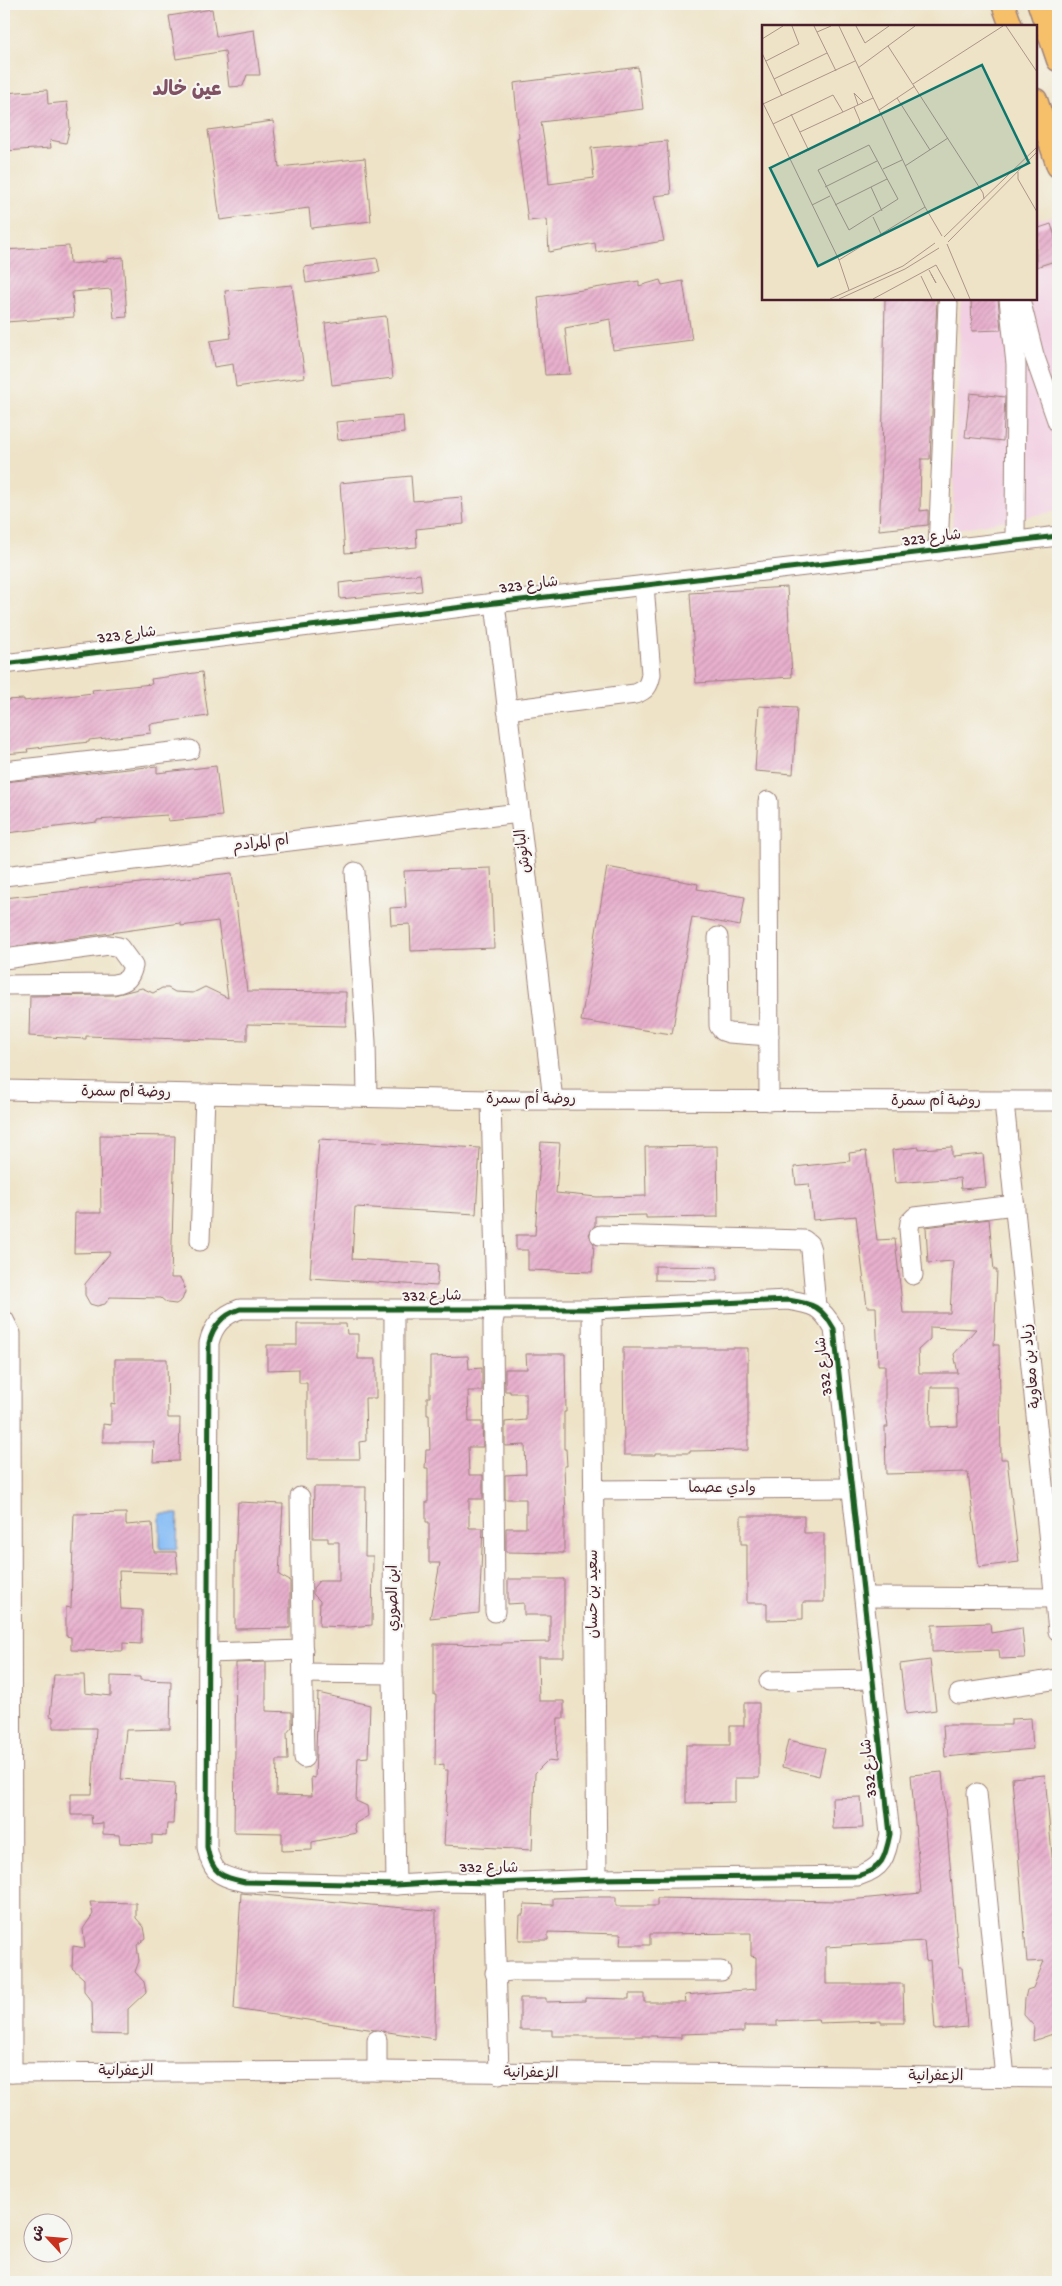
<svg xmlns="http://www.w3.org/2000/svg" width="1062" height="2286" font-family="'Gochi Hand','Playpen Sans Arabic',sans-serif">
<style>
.built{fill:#f2cfe2}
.water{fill:#85bcf5;stroke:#686e90}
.building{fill:url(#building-hatch);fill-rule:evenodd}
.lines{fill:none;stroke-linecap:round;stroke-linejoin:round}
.minor-casing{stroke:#9c8179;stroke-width:21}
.major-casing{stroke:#9c8179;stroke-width:25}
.minor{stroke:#fff;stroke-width:19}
.major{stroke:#f6c06b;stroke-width:22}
.cycleway-casing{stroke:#f6f6f2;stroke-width:8}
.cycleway{stroke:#1b5e20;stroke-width:5}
.labels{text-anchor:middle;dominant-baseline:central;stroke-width:4;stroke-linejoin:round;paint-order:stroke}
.street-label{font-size:15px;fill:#4a1f2b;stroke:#f6f6f2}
.district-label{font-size:20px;font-weight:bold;fill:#815264;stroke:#f6f6f2}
.inset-road{fill:none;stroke:#ac9589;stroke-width:1}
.view{fill:#0f766e;fill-opacity:0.15;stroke:#0f766e;stroke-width:2.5}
.inset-edge{fill:none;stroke:#4a1f2b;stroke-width:2.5}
</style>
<defs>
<pattern id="building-hatch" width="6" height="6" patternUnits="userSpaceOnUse" patternTransform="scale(1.25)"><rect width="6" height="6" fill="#e7b0cd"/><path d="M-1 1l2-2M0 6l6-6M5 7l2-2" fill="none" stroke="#c897b0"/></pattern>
</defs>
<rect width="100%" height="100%" fill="#f6f6f2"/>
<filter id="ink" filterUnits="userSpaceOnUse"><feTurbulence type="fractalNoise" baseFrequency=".02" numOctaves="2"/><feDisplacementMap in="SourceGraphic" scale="10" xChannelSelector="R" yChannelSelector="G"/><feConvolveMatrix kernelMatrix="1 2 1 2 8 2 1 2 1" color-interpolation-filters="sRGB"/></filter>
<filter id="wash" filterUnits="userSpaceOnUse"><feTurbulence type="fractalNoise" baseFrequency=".0096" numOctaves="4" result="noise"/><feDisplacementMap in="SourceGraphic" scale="20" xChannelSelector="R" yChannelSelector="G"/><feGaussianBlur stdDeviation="1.12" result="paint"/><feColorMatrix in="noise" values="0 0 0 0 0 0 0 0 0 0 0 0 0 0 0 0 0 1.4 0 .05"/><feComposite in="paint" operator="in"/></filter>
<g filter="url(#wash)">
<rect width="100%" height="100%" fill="#eee3c7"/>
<polygon class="built" points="1055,217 1058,226 1058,511 952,530 961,299 1036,299 1036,219"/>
<polygon class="water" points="160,1514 178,1514 177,1549 160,1549"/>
<g id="blocks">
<g class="building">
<polygon points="212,9 216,36 254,30 260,75 247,75 243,86 229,87 225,51 176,59 169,16"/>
<polygon points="638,67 643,109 541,122 547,160 549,184 594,178 591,148 667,141 671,194 654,196 664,241 596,252 595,243 549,252 547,219 528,221 517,138 519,137 514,83"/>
<polygon points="47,90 48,104 67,102 70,127 66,143 50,140 51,148 4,151 4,93"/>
<polygon points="273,121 279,167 365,158 371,221 311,228 309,208 220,220 208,130"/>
<polygon points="1051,224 1058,246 1058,260 1036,267 1036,229"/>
<polygon points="69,246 70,264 107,261 107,259 123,257 127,317 114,318 111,289 72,292 74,317 6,322 4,250"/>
<polygon points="377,258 380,272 306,283 304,267"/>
<polygon points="660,280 662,285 683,281 692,340 613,350 610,319 565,328 570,374 545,375 538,297 639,281 639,286"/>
<polygon points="292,285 305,377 236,387 233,364 214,367 210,341 231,338 225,291"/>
<polygon points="885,299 937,299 930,459 921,459 920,511 928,510 928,525 879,530 882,461"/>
<polygon points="971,299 998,299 1001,330 972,331"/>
<polygon points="386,316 393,378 332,385 325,323"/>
<polygon points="970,393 1005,397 1003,441 965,437"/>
<polygon points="403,416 404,433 338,440 336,422"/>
<polygon points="411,476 413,501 462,497 464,524 416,529 417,547 345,553 340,483"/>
<polygon points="420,574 422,591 340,599 339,583"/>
<polygon points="787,587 792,677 696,683 690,593"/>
<polygon points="202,672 208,716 150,724 151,733 89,740 89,742 27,749 28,752 4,754 4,700 24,699 24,701 93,693 92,690 152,684 151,679"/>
<polygon points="759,706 797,708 793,774 755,771"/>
<polygon points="157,766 157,773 216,766 222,816 168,821 167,815 97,820 97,822 7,833 4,782"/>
<polygon points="607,867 698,884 697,889 745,897 740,926 692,917 672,1034 581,1021"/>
<polygon points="491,868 494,948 411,951 410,924 391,925 390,908 406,907 404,871"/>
<polygon points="232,873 247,991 346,992 346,1026 247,1024 247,1041 86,1036 86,1039 29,1036 30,996 114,995 142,988 153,993 162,988 168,988 175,992 193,993 205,987 228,998 218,921 181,926 181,923 4,948 4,898"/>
<polygon points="100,1135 175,1136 171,1278 180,1278 184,1285 185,1292 182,1300 176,1304 167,1303 161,1298 110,1297 105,1304 97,1306 90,1304 85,1295 85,1284 111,1252 74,1253 75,1213 101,1213"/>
<polygon points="319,1139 480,1148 476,1214 355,1207 352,1259 438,1264 437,1286 310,1278"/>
<polygon points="541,1142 560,1143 556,1193 597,1197 646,1196 645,1147 717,1146 718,1217 646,1218 646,1215 595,1216 595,1225 589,1234 594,1244 592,1272 528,1270 528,1250 516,1250 516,1235 535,1235"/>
<polygon points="919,1147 919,1149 952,1147 952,1157 983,1154 986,1187 961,1189 960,1178 895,1183 892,1150"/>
<path d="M866 1151 877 1240 895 1239 903 1313H950L953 1261 928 1263 926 1227 989 1219 994 1270H997L994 1345H999L1001 1459H1007L1019 1562 979 1567 968 1472 886 1474 885 1427H888L885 1407V1365H878L876 1307H867L856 1216 813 1220 809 1184 796 1185 794 1167 850 1161 849 1153ZM930 1327 976 1329 954 1354 958 1373H919L918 1350 930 1339ZM931 1387H957L958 1426 930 1427Z"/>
<polygon points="655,1266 717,1267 717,1281 655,1280"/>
<polygon points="297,1324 346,1324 347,1334 358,1334 358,1359 376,1359 376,1398 365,1398 366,1441 359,1442 360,1459 307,1459 307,1383 299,1383 299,1369 267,1370 267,1345 297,1345"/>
<polygon points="623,1348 748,1348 748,1450 690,1451 690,1453 655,1453 655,1455 624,1455"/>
<polygon points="526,1354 565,1354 566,1412 564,1412 564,1449 566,1449 567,1466 564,1466 566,1519 564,1519 564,1553 506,1552 506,1528 526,1528 526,1499 505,1499 505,1475 526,1474 525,1445 505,1446 505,1422 526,1420 526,1393 510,1393 510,1391 505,1391 505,1369 527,1369"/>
<polygon points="468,1356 469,1369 482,1368 482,1391 468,1391 469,1422 482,1422 483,1447 468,1447 469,1475 483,1475 483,1499 469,1499 469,1528 483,1528 479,1613 430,1618 440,1563 429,1563 429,1522 426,1522 426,1502 428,1502 428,1468 425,1468 426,1450 430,1450 429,1415 427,1415 427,1397 430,1397 430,1357"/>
<polygon points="115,1359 167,1359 168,1418 180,1418 179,1461 153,1462 154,1442 103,1442 103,1424 111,1425 111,1403 115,1404"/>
<polygon points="314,1487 366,1487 365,1556 373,1556 372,1625 349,1627 319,1626 320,1601 313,1594 313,1588 319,1581 339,1581 339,1542 328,1542 328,1538 313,1538"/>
<polygon points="238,1502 283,1504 279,1575 290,1581 290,1628 235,1629 235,1559"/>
<polygon points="126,1513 126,1525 152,1523 154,1552 176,1552 178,1573 119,1571 121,1609 142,1610 141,1644 123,1643 123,1651 71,1650 71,1637 66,1636 66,1607 71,1608 74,1514"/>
<polygon points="741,1516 804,1516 804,1533 824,1533 824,1602 803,1602 803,1619 767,1620 767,1603 747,1603 747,1544 741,1544"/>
<polygon points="508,1579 564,1579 564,1657 538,1657 539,1701 564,1701 564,1718 558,1718 556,1762 547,1761 535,1773 532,1850 444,1845 448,1770 444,1770 444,1764 435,1765 436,1695 434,1695 434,1644 502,1645 502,1643 550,1642 550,1615 524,1615 524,1603 508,1604"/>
<polygon points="990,1623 991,1633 1022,1628 1025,1658 1000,1659 999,1650 932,1652 932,1625"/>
<polygon points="930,1660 936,1710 906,1714 900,1664"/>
<polygon points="266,1662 266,1711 292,1712 292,1727 287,1733 288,1760 277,1760 276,1795 312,1796 311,1777 315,1778 318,1693 370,1705 368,1757 358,1758 356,1801 367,1806 368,1816 354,1824 356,1833 312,1842 312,1850 282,1851 282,1833 234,1832 236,1663"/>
<polygon points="54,1675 84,1675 85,1693 111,1696 111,1676 140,1677 140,1680 171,1681 170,1729 126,1730 121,1779 175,1783 173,1824 167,1824 166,1836 152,1835 152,1844 120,1843 119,1835 103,1834 103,1823 92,1824 91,1815 71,1815 71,1794 92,1794 96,1728 53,1728 53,1717 50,1716"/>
<polygon points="744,1703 759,1703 759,1778 735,1778 735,1802 686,1803 686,1745 730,1745 730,1726 744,1726"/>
<polygon points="1031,1718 1033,1749 945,1757 943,1725 1011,1725 1011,1719"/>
<polygon points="788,1740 825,1748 819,1776 782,1767"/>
<polygon points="942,1772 959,1967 962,1967 967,2027 935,2030 930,1960 926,1961 924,1941 826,1947 826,1984 903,1984 904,2023 881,2023 881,2021 819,2023 818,2019 777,2021 777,2026 744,2026 744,2032 681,2034 681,2038 656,2037 657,2036 552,2036 552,2030 520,2030 520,1998 546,1998 546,2002 585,2001 585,1998 629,1999 629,1994 644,1994 644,2002 686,2002 685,1995 756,1989 756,1957 751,1956 751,1933 650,1934 650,1945 620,1945 621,1934 548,1932 548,1940 519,1940 520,1915 523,1915 524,1904 553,1905 553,1898 590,1897 616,1897 616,1906 657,1906 657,1898 839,1901 921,1893 911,1775"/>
<polygon points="1045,1775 1058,1925 1058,2032 1033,2041 1034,2026 1024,2015 1025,1999 1027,1990 1033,1988 1044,1961 1027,1962 1012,1778"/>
<polygon points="861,1797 863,1828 833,1829 832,1798"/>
<polygon points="241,1893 436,1911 435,2039 234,2009"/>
<polygon points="90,1902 136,1903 136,1918 144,1927 146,1938 137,1945 139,1961 135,1972 144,1982 146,1992 128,2009 128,2035 93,2034 92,2002 84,1992 84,1979 72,1968 73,1946 85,1948 83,1929 93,1914"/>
</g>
</g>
</g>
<g filter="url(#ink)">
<use href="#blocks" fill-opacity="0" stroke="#9c8179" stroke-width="1"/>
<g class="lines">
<defs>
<g id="minor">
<polyline points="1009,299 1016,364 1015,541"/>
<polyline points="1020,299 1034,355 1058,423"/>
<polyline points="938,551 948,303"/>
<polyline points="495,603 553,1100"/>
<polyline points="4,664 495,603 1058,536"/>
<path d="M507 710 635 694C646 690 649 686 651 674L644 585"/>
<polyline points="4,771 190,750"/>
<polyline points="768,801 769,1101"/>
<polyline points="355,872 366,1042 367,1097"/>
<polyline points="4,876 519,813"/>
<polyline points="718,937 719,1026 723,1031 729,1033 769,1036"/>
<path d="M4 959 109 945 119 947 133 966C130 978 127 982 114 984L4 985"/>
<polyline points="4,1090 491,1100 1058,1101"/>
<polyline points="491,1100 496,1308 493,1323 495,1612"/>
<polyline points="1004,1102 1058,1631"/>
<polyline points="600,1235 804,1240 809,1244 811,1250 816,1306"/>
<polyline points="200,1241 205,1094"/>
<polyline points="913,1275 909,1229 910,1222 915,1217 1015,1205"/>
<path d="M788 1300C814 1304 821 1306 834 1329L890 1834C885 1858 883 1868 858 1876L597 1879 494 1883 446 1882 396 1885 245 1882C220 1876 212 1874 207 1847L209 1343C213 1325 223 1315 240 1309H592Z"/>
<polyline points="592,1309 597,1879"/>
<polyline points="394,1311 393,1674 396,1885"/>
<polyline points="4,1320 11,1334 12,2073"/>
<polyline points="593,1490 851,1488"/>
<polyline points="300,1497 304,1758"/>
<polyline points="864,1597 1058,1598"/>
<polyline points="208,1653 303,1650"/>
<polyline points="303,1673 393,1674"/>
<polyline points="769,1681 873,1679"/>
<polyline points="959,1694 1058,1679"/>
<polyline points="977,1793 1005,2078"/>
<polyline points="494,1883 499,2074"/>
<polyline points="495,1973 511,1971 721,1971"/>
<polyline points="377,2040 377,2071"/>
<polyline points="4,2073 377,2071 1058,2078"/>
</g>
<g id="major">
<polyline points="1003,4 1011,26"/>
<polyline points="1039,4 1058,60"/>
<polyline points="1036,100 1058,166"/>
</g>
</defs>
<use href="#minor" class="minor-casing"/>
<use href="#major" class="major-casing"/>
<use href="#minor" class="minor"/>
<use href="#major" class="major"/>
<defs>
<g id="cycleway">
<polyline points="4,664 495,603 1058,536"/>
<path d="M788 1300C814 1304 821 1306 834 1329L890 1834C885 1858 883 1868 858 1876L597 1879 494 1883 446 1882 396 1885 245 1882C220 1876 212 1874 207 1847L209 1343C213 1325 223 1315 240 1309H592Z"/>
</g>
</defs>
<use href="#cycleway" class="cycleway-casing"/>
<use href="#cycleway" class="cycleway"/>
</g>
</g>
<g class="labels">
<g class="street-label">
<text transform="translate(932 539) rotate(-7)">شارع 323</text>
<text transform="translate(529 586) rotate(-7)">شارع 323</text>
<text transform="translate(127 636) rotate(-7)">شارع 323</text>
<text transform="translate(261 844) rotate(-7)">ام المرادم</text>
<text transform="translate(524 851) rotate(-97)">البانوش</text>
<text transform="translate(126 1093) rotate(1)">روضة أم سمرة</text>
<text x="531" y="1100">روضة أم سمرة</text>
<text x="936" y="1102">روضة أم سمرة</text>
<text transform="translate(432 1297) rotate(-1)">شارع 332</text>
<text transform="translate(825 1366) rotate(-97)">شارع 332</text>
<text transform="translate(1032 1366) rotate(-96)">زياد بن معاوية</text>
<text x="722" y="1489">وادي عصما</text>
<text transform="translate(594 1594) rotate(-90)">سعيد بن حسان</text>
<text transform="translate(394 1598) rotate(-90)">ابن الصوري</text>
<text transform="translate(870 1768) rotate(-96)">شارع 332</text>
<text x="489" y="1869">شارع 332</text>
<text x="126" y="2072">الزعفرانية</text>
<text transform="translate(531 2074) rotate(1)">الزعفرانية</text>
<text x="936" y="2077">الزعفرانية</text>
</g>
<g class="district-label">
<text x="187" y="91">عين خالد</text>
</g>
</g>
<g transform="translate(762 25)">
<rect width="275" height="275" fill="#eee3c7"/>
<path class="inset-road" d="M52 1 74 46M77 1 163 182 180 211M94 1 103 18 127 1M244 1 275 47M55 7 69 1M0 14 21 1M126 21 221 168 222 174M0 28 20 71M4 36 37 19 30 1M96 43 153 1M12 54 65 28M151 59 241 1M135 73 168 125M0 76 77 235 87 265M1 79 93 36M96 80 92 68 101 77M117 85 153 61M29 89 47 126M11 99 71 70 81 87M38 107 111 73M107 120 136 174 87 205 56 145ZM28 134 97 101 98 96 92 82M143 141 186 113M121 144 140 135M256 147V154L275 187M63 162 115 136M109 162 120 186M50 180 68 171M73 180 125 154M111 192 119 209M182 212 275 122M186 217 275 127M185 219 208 274M77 235 163 182M167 245 174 258 169 249M159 251 170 274M68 274 141 241 173 218M77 274 143 244 177 223M111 274 174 240 193 274"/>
<path class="view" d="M220 40 267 138 56 241 8 143Z"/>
<rect width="275" height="275" class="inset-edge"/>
</g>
<rect width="1062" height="2286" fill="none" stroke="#f6f6f2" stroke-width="20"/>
<g transform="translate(48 2238) rotate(296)"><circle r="24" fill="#f6f6f2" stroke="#b1a0a2"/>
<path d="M0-4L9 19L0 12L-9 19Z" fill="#c8321e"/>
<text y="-8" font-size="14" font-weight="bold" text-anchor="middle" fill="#4a1f2b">ش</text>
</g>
</svg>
